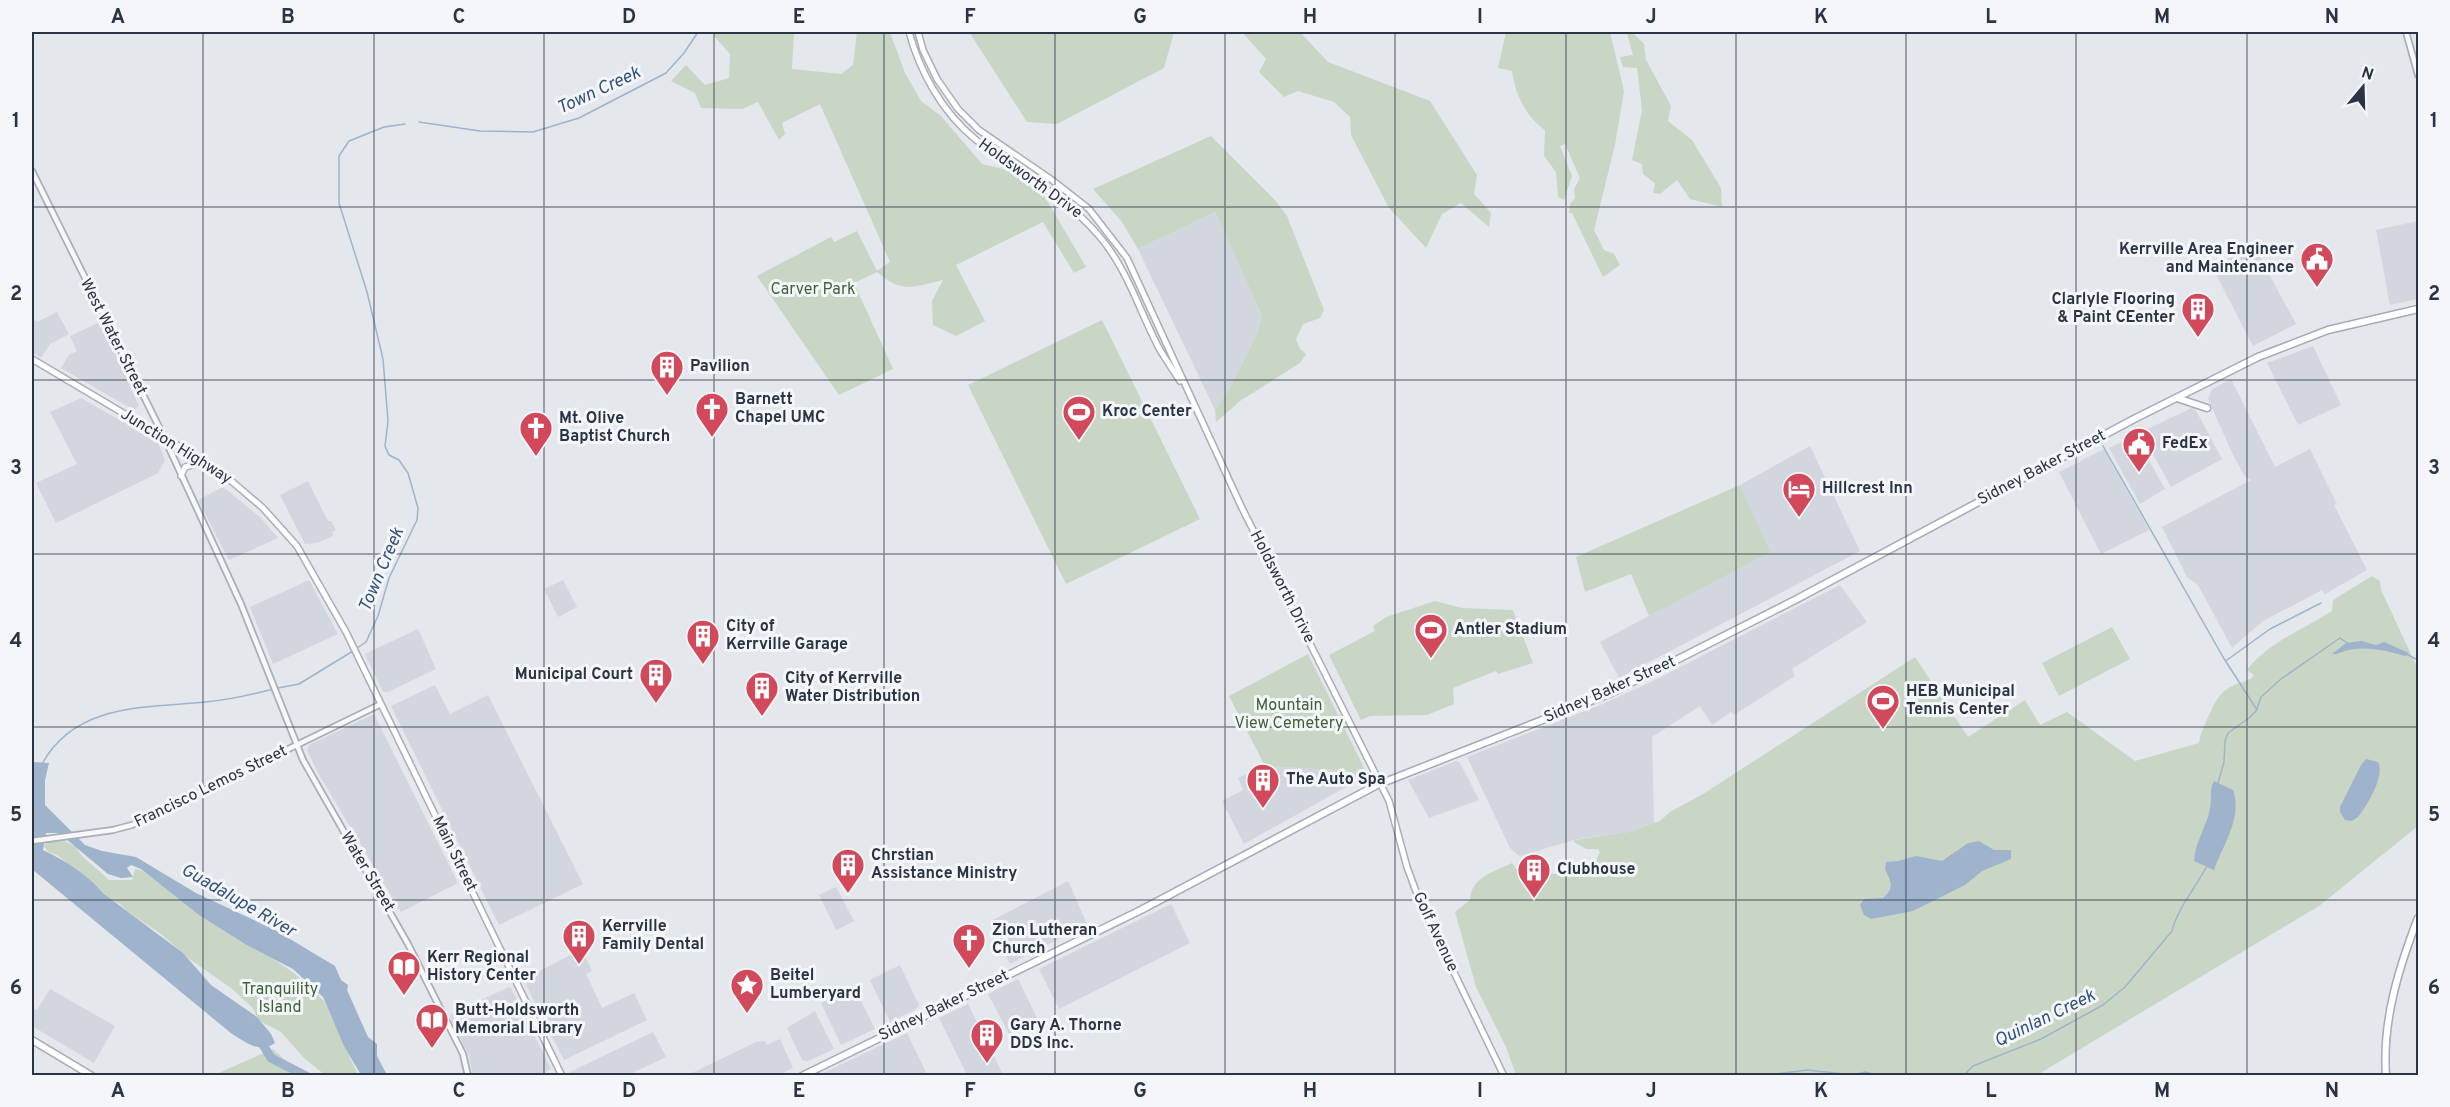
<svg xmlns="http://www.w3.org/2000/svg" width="2450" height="1107" font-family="Overpass,sans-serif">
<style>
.built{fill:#d2d6de}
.green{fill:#c9d6c5}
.water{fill:#9fb4cc}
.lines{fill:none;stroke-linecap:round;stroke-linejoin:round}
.stream{stroke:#9fb4cc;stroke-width:1.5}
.river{stroke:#9fb4cc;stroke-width:9}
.tertiary-casing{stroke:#a9aeb7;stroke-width:8}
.secondary-casing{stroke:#a9aeb7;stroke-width:8}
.primary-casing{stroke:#a3abb8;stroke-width:9}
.tertiary{stroke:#f7f8fa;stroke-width:4.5}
.secondary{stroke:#fff;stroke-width:5}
.primary{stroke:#fff;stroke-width:6}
.grid{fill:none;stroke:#2b3445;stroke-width:1.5;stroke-opacity:0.55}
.labels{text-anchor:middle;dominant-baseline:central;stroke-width:6;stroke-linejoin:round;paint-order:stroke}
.street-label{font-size:16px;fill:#2b3445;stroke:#f4f6f9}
.poi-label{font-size:16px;font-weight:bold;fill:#2b3445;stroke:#f4f6f9;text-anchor:start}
.park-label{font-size:16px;fill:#3f6138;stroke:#f4f6f9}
.water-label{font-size:18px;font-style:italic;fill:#34527a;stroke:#f4f6f9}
.neatline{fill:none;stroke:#2b3445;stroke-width:2}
.grid-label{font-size:20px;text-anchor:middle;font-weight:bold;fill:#2b3445}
</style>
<rect width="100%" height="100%" fill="#e4e7ec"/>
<g class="built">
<polygon points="1215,212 1262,316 1257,334 1231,386 1215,410 1138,249"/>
<polygon points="2418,221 2418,299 2390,305 2376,230"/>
<polygon points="2254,246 2296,324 2253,346 2212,267"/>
<polygon points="57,312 69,334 50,344 41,358 32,352 32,322 36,320 37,322"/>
<polygon points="100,322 139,406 134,410 61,368 69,355 77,351 70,336"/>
<polygon points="2313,346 2341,405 2298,425 2267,363"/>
<polygon points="2231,379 2275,467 2310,449 2337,504 2334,505 2367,570 2325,594 2322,590 2263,621 2232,648 2198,585 2187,577 2162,527 2251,480 2246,478 2234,457 2208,399 2212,389"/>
<polygon points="81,398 158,442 165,460 158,473 56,523 36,483 77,464 50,412"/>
<polygon points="2194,407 2222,459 2171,487 2141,432"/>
<polygon points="2135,436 2165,489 2140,504 2109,448"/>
<polygon points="1810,446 1860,551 1619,678 1600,642 1769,552 1740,485"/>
<polygon points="2104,449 2149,530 2101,554 2059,472"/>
<polygon points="308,481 328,521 331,521 336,530 332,532 333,536 317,543 305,544 280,495"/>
<polygon points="223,487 260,517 278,538 229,560 198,500"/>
<polygon points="309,580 338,634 273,664 250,607"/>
<polygon points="563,580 577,607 558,617 544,589"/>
<polygon points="1840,585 1867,622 1792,669 1795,676 1734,715 1731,712 1712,725 1700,706 1652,737 1654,823 1628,832 1578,839 1519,856 1510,848 1467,757 1598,706 1649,683"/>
<polygon points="418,629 436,669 388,692 383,692 365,654"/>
<polygon points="435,685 450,714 488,695 583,884 499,925 391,706"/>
<polygon points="374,714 458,883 401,912 318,773 307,750 309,745"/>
<polygon points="1456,761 1460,763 1479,800 1429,818 1408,780"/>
<polygon points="1265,766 1350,771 1355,782 1244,844 1222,801 1243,790 1238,778"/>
<polygon points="1068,881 1087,924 1010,964 989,922"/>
<polygon points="836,887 854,921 836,930 819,895"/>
<polygon points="1171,904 1190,943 1059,1009 1039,969"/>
<polygon points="582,949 592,971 586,974 602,1008 634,993 647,1020 564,1060 527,987 526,978"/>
<polygon points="900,965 919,1005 916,1009 890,1022 870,980"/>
<polygon points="1018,979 1038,1020 1009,1034 988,994"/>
<polygon points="509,987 511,988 551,1069 539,1075 473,1075 469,1056 450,1017 451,1014"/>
<polygon points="854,987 875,1029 841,1045 821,1003"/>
<polygon points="50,989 115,1026 94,1063 32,1026 32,1007 37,1010"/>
<polygon points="968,1004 987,1042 1003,1075 967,1075 939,1018"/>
<polygon points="815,1011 834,1049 808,1061 802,1060 787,1028"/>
<polygon points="653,1032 666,1057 628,1075 572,1075 570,1072"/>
<polygon points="907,1033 926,1072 920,1075 819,1075"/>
<polygon points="780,1039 793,1068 779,1075 693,1076 692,1073 756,1042 765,1041 767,1045"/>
</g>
<g class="green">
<path d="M715 32H794L792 69 841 74 853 65 857 32H890L905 73 921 101 941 116 982 164 1007 170 1042 192 1086 267 1074 273 1043 222 956 265 985 321 956 336 933 325 932 301 943 280C913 287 902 294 877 272L854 283 893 369 839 395 757 276 831 237 834 242 857 231 877 271 890 262 820 104 782 123 785 134 779 140 758 102 742 109 701 108 695 93 671 81 686 65 705 85 729 78 730 54 714 36Z"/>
<polygon points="969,32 1174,32 1164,68 1057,124 1027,122"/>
<polygon points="1242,32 1300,32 1328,62 1430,101 1477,175 1474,194 1491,213 1489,227 1461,203 1442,214 1426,248 1389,208 1351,135 1350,117 1334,102 1298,91 1284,97 1259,72 1266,59"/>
<path d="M1506 32H1610L1624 91 1615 145 1594 230 1604 250 1614 254 1620 265 1603 277 1572 213H1569L1570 204 1575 198 1574 189 1580 178 1565 144 1560 146 1572 176 1564 200 1558 197 1556 172 1544 156 1545 130C1526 117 1515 94 1512 71L1498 68Z"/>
<polygon points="1629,32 1632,32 1644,44 1646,60 1671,106 1668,121 1692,140 1721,188 1722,207 1690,199 1677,180 1660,194 1653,193 1655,183 1643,174 1642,164 1632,160 1642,110 1637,68 1623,67 1620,57 1633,55 1627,33"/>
<polygon points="1211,136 1275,200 1287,216 1324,310 1320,318 1303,324 1296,339 1300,349 1306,354 1300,363 1240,401 1216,422 1215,410 1231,386 1257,334 1262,316 1215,212 1138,249 1122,222 1093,189"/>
<polygon points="1102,320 1200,519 1066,584 968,385"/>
<polygon points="1740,485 1770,552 1649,616 1631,574 1585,592 1576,557"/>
<path d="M2372 576 2380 581 2381 590 2418 669V826L2319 906 2037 1075H1516L1506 1047 1476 987 1455 912 1470 900C1471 877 1494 872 1512 863L1518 872 1570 875 1571 871 1586 872 1594 864 1600 852 1598 849H1586L1574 842 1575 840 1628 832 1660 821 1670 812 1703 794 1915 657 1968 737 2025 700 2040 725 2067 712 2135 761 2199 743C2201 731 2206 722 2211 711 2221 689 2229 686 2251 679L2254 675 2247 670C2267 643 2304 629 2332 611L2333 600Z"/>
<polygon points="1435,601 1462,608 1513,610 1533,663 1498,674 1496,671 1453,688 1454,704 1427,715 1370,716 1361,720 1329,655 1375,631 1373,626 1386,617"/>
<polygon points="2112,627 2130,659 2059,696 2042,663"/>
<polygon points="1308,654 1368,776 1355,782 1349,771 1265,766 1229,696"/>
<polygon points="59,838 76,847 81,855 109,880 132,880 135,869 141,870 294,973 324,1001 358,1075 325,1075 304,1058 281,1032 258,1020 253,1008 231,988 188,958 161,934 128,912 120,904 109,899 98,887 57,855 48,852 44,846 47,840"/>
<polygon points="273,1049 301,1075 214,1075"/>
</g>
<g class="water">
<path d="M2361 641 2376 645 2384 642 2409 653 2405 656C2387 651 2368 646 2349 650 2342 651 2338 655 2332 654L2346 643Z"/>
<path d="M2366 759 2378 762C2385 777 2367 805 2358 817L2352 821 2345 820 2340 812V807L2361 765Z"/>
<path d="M33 762 49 763 45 780V805L85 845 102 851 136 857 196 893 275 930 335 966 341 980 348 985 347 990 368 1037 377 1044V1056L387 1075H361L344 1046 323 997 293 969 245 944 199 915 141 869 131 865 127 868 133 877 121 878 108 874 59 833H46L43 850C66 861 87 874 104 894L183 953 211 985 257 1017 271 1034 275 1043C259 1054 246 1042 232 1034L33 870 32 867Z"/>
<path d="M2214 781 2233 790C2243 817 2223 845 2214 870L2194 861C2195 842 2206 828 2210 809 2212 800 2209 789 2214 781Z"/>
<path d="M1979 841 1994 850H2011V859L1982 871 1965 885 1913 911 1871 919 1864 915 1860 905 1864 899 1883 898C1896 888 1890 880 1885 869L1886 862 1898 861 1916 856 1942 861 1968 843Z"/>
</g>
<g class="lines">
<g class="stream">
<polyline points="419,122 480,131 533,132 579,118 666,73 684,53 698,32"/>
<polyline points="2103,446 2223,657 2257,710"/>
<polyline points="357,648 366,642 378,616 389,578 417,520 418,508 408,473 399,460 389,455 385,446 388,421 383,359 367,292 339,203 339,156 349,141 384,127 405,124"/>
<polyline points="2406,654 2418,660"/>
<polyline points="2227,660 2270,629 2321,603"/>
<polyline points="278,688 299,684 353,651"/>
<path d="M42 764C75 703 145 708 205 702 228 700 251 695 273 689"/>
<polyline points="2218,783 2224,762 2225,741 2228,733 2249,718 2256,711 2261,697 2281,679 2340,638 2347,643"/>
<polyline points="1761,1076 1807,1070 1854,1075 1865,1072 1880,1076"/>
<path d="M1963 1076 1973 1066 2041 1039 2103 1005 2125 987 2172 931C2177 909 2197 886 2208 864"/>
</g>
<polyline class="river" points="259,1038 271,1058 306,1076"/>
<defs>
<g id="tertiary">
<polyline points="2406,32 2418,75"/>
<polyline points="32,171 164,437 241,604 303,760 408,944 463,1054 468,1076"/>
<polyline points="32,841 113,830 132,825 381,704"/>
</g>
<g id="secondary">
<path d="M909 32C920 72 942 112 975 139 1018 173 1064 194 1100 237 1128 270 1140 313 1160 350 1166 360 1173 370 1180 381"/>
<polyline points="918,32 923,50 937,79 958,109 979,130 1052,180 1089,209 1127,258 1241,506 1389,801 1407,867 1420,902 1504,1076"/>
<polyline points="32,359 187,451 229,479 263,508 297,546 346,632 562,1076"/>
<polyline points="181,476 185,467 204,462"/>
</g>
<g id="primary">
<polyline points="2177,398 2207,408"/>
<polyline points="32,1040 92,1076"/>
<polyline points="802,1076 1141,910 1377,785 1611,693 1795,600 2134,419 2258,357 2328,330 2418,309"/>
<path d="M2386 1076C2382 1021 2399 967 2418 918"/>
</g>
</defs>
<use href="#tertiary" class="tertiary-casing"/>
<use href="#secondary" class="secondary-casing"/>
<use href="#primary" class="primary-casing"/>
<use href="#tertiary" class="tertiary"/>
<use href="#secondary" class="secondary"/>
<use href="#primary" class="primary"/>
</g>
<path class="grid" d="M203 32V1076M374 32V1076M544 32V1076M714 32V1076M884 32V1076M1055 32V1076M1225 32V1076M1395 32V1076M1566 32V1076M1736 32V1076M1906 32V1076M2076 32V1076M2247 32V1076M32 207H2418M32 380H2418M32 554H2418M32 727H2418M32 900H2418"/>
<defs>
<symbol id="civic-pin" viewBox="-11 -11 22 30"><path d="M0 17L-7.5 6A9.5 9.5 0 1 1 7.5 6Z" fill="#d1495b" stroke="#f4f6f9"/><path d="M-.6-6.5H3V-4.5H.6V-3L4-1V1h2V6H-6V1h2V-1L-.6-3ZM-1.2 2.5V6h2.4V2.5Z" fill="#fff"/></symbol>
<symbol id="building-pin" viewBox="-11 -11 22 30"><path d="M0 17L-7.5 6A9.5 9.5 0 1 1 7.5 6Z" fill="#d1495b" stroke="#f4f6f9"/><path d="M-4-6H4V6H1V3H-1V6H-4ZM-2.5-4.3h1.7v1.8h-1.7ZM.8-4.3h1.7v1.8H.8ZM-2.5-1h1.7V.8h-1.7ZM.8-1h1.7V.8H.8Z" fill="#fff"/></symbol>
<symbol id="church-pin" viewBox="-11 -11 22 30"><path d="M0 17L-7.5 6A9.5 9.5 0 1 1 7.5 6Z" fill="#d1495b" stroke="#f4f6f9"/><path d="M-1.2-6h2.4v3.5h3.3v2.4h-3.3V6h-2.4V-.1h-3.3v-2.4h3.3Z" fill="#fff"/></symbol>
<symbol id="stadium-pin" viewBox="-11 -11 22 30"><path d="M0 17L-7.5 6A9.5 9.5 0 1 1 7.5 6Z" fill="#d1495b" stroke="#f4f6f9"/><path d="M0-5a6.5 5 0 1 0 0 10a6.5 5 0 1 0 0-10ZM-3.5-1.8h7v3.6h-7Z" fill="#fff"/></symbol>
<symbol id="hotel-pin" viewBox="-11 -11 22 30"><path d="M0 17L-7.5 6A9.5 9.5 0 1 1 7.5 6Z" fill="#d1495b" stroke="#f4f6f9"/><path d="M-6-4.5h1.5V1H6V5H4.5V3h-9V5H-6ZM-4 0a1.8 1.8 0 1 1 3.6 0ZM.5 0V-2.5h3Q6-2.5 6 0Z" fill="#fff"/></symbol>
<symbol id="library-pin" viewBox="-11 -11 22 30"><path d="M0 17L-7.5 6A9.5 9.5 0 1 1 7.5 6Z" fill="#d1495b" stroke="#f4f6f9"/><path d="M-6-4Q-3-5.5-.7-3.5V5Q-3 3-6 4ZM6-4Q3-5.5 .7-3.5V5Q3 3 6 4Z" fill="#fff"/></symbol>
<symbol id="sight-pin" viewBox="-11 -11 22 30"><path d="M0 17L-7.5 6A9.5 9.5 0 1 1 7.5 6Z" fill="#d1495b" stroke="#f4f6f9"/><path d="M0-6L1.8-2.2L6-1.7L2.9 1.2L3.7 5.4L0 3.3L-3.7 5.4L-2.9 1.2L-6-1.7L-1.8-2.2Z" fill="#fff"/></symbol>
</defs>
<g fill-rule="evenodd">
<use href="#civic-pin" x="2298" y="240" width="38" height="52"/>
<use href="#building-pin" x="2179" y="290" width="38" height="52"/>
<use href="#building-pin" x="648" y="348" width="38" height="52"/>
<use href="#church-pin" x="693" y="390" width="38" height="52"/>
<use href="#stadium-pin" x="1060" y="393" width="38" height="52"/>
<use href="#church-pin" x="517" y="409" width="38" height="52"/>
<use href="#civic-pin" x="2120" y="425" width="38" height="52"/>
<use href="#hotel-pin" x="1780" y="470" width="38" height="52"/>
<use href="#stadium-pin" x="1412" y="611" width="38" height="52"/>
<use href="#building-pin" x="684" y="617" width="38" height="52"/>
<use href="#building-pin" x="637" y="656" width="38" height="52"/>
<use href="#building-pin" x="743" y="669" width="38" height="52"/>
<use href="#stadium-pin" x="1864" y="682" width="38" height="52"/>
<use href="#building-pin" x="1244" y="761" width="38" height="52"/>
<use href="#building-pin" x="829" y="846" width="38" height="52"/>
<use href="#building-pin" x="1515" y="851" width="38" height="52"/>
<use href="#building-pin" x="560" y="917" width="38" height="52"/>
<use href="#church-pin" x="950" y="921" width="38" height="52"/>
<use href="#library-pin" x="385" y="948" width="38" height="52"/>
<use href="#sight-pin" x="728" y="966" width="38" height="52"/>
<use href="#library-pin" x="413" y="1001" width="38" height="52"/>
<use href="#building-pin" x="968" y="1016" width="38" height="52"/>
</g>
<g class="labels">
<g class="street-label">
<text transform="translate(1030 179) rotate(36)">Holdsworth Drive</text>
<text transform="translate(113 337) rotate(63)">West Water Street</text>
<text transform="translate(176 447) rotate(32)">Junction Highway</text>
<text transform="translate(2042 468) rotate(-28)">Sidney Baker Street</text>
<text transform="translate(1282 587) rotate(63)">Holdsworth Drive</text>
<text transform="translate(1610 690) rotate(-24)">Sidney Baker Street</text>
<text transform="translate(211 787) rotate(-26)">Francisco Lemos Street</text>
<text transform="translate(454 854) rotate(64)">Main Street</text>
<text transform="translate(367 872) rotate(59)">Water Street</text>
<text transform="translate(1435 932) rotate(65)">Golf Avenue</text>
<text transform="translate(944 1006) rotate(-26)">Sidney Baker Street</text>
</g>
<g class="poi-label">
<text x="2294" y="250" text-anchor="end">Kerrville Area Engineer<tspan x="2294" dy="18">and Maintenance</tspan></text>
<text x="2175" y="300" text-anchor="end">Clarlyle Flooring<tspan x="2175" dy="18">&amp; Paint CEenter</tspan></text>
<text x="690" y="367">Pavilion</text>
<text x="735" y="400">Barnett<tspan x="735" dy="18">Chapel UMC</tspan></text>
<text x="1102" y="412">Kroc Center</text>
<text x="559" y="419">Mt. Olive<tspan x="559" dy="18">Baptist Church</tspan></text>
<text x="2162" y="444">FedEx</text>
<text x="1822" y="489">Hillcrest Inn</text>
<text x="726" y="627">City of<tspan x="726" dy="18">Kerrville Garage</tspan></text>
<text x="1454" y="630">Antler Stadium</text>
<text x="633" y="675" text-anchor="end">Municipal Court</text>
<text x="785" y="679">City of Kerrville<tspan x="785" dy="18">Water Distribution</tspan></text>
<text x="1906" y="692">HEB Municipal<tspan x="1906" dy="18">Tennis Center</tspan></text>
<text x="1286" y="780">The Auto Spa</text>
<text x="871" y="856">Chrstian<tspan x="871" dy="18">Assistance Ministry</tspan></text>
<text x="1557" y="870">Clubhouse</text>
<text x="602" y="927">Kerrville<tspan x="602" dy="18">Family Dental</tspan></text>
<text x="992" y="931">Zion Lutheran<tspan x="992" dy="18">Church</tspan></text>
<text x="427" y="958">Kerr Regional<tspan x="427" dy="18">History Center</tspan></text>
<text x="770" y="976">Beitel<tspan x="770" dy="18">Lumberyard</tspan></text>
<text x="455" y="1011">Butt-Holdsworth<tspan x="455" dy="18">Memorial Library</tspan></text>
<text x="1010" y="1026">Gary A. Thorne<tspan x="1010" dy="18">DDS Inc.</tspan></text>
</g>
<g class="park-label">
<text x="813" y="290">Carver Park</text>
<text x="1289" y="706">Mountain<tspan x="1289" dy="18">View Cemetery</tspan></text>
<text x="280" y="990">Tranquility<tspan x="280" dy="18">Island</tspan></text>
</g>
<g class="water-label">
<text transform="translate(599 91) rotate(-25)">Town Creek</text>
<text transform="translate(382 570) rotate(-67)">Town Creek</text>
<text transform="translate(238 901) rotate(30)">Guadalupe River</text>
<text transform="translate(2045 1019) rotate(-26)">Quinlan Creek</text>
</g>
</g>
<rect width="2450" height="1107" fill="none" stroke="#f4f6f9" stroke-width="66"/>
<g transform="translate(2363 87) rotate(19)" stroke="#f4f6f9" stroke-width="4.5" paint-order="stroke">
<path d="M0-4.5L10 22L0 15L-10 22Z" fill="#2b3445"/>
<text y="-9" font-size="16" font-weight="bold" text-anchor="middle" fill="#2b3445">N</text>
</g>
<rect x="33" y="33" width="2384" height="1041" class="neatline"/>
<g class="grid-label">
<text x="118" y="23">A</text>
<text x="288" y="23">B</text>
<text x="459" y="23">C</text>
<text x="629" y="23">D</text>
<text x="799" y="23">E</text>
<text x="970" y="23">F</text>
<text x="1140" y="23">G</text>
<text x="1310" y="23">H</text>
<text x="1480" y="23">I</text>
<text x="1651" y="23">J</text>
<text x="1821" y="23">K</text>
<text x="1991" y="23">L</text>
<text x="2162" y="23">M</text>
<text x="2332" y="23">N</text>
<text x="16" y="127">1</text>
<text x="2434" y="127">1</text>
<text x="16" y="300">2</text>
<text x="2434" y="300">2</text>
<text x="16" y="474">3</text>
<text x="2434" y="474">3</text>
<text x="16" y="647">4</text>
<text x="2434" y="647">4</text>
<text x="16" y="821">5</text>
<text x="2434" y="821">5</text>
<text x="16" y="994">6</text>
<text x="2434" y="994">6</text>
<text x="118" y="1097">A</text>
<text x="288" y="1097">B</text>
<text x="459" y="1097">C</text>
<text x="629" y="1097">D</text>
<text x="799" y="1097">E</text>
<text x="970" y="1097">F</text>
<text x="1140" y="1097">G</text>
<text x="1310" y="1097">H</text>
<text x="1480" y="1097">I</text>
<text x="1651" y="1097">J</text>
<text x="1821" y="1097">K</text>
<text x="1991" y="1097">L</text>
<text x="2162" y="1097">M</text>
<text x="2332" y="1097">N</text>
</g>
</svg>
